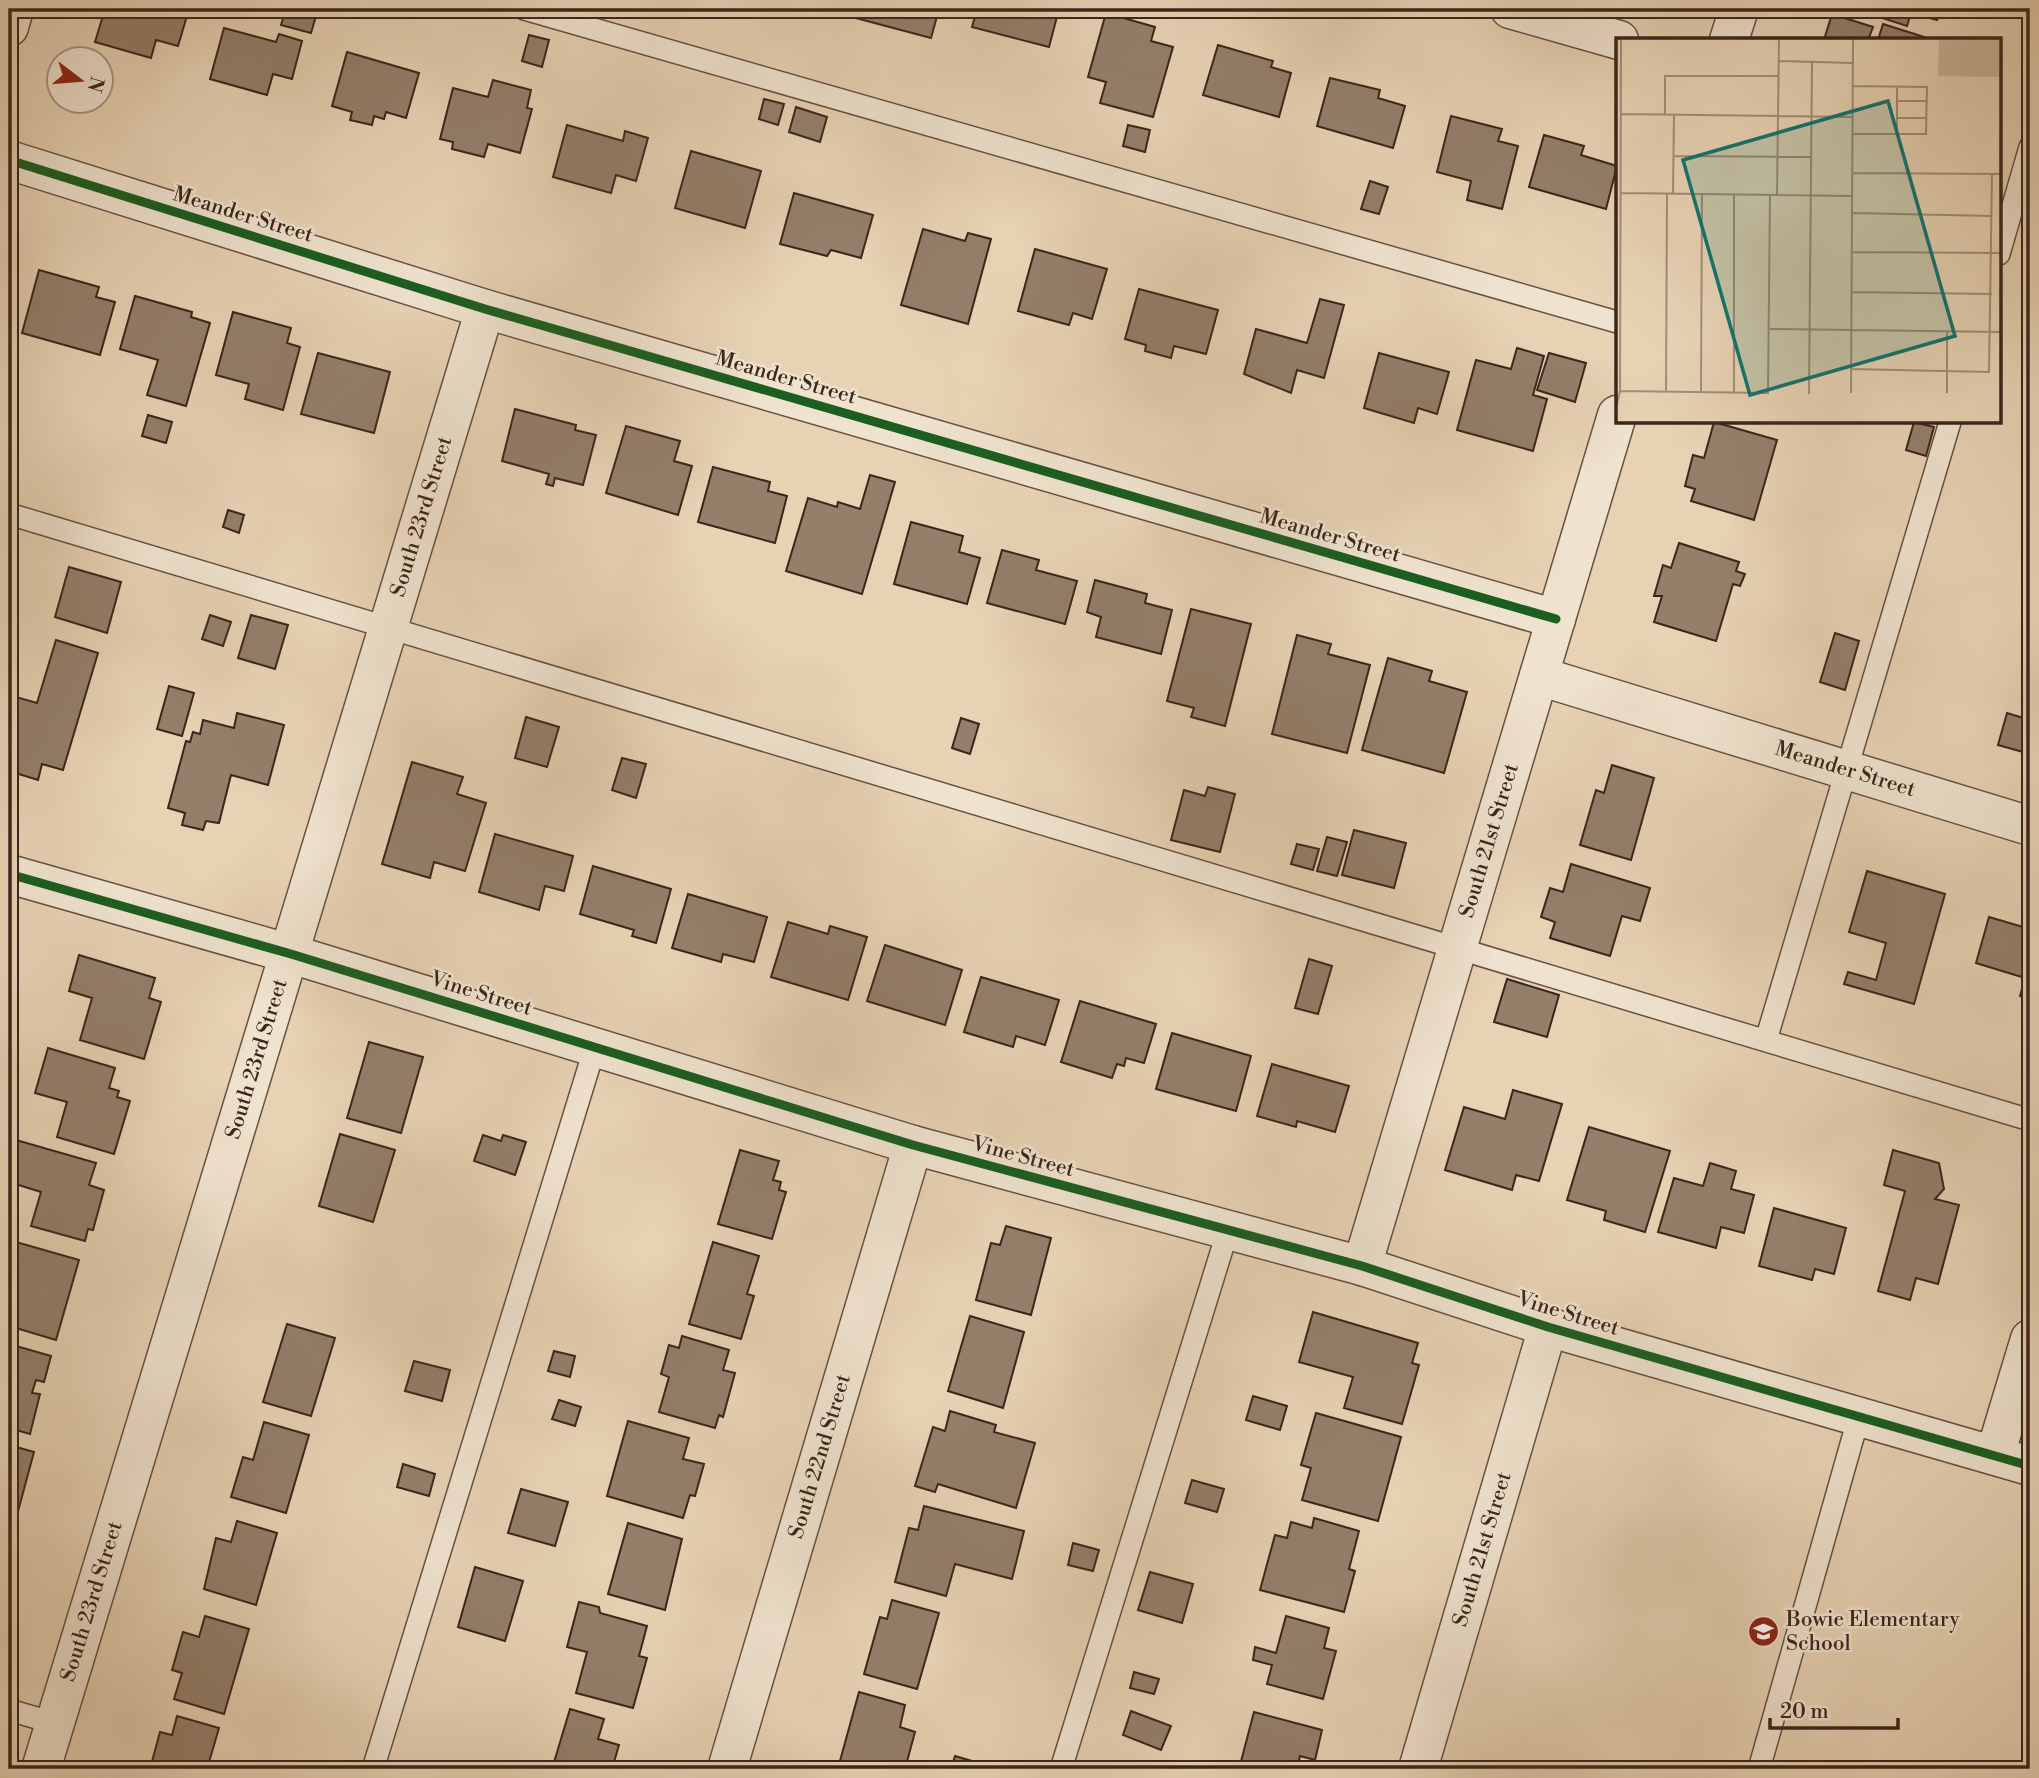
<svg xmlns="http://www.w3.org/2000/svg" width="2039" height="1778" font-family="'Libre Bodoni',serif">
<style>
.building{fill:#947f6b;stroke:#3b261b;stroke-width:2}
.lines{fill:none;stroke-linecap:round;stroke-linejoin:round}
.service-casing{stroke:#665141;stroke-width:24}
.minor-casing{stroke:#665141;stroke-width:41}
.service{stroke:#efe2ce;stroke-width:21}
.minor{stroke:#efe2ce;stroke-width:38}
.cycleway-casing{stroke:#efe2ce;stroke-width:13}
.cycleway{stroke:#1b5e20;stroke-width:9}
.labels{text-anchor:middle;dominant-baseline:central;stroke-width:5;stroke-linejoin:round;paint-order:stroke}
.street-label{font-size:21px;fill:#3b261b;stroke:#efe2ce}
.poi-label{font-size:21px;fill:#3b261b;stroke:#efe2ce;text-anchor:start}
.inset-road{fill:none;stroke:#a28d77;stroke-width:2}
.view{fill:#0f766e;fill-opacity:0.15;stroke:#0f766e;stroke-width:3.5}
.inset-edge{fill:none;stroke:#3b261b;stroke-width:3.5}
</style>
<rect width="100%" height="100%" fill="#e7d2b4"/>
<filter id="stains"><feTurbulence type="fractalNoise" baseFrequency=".00286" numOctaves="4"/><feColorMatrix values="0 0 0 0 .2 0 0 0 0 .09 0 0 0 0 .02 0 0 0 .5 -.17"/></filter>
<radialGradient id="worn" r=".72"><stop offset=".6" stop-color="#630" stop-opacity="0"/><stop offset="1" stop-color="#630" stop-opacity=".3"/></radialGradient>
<g class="building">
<polygon points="105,9 163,10 189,9 178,46 156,40 151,58 95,42"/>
<polygon points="286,9 318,9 311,33 281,25"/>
<polygon points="854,9 939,9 931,38 852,17"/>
<polygon points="977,9 1059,9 1049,47 972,27"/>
<polygon points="1886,9 1941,9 1937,20 1911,13 1907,26 1882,18"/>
<polygon points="1106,13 1155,27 1151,41 1173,47 1153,117 1100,103 1106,82 1088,77"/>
<polygon points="1832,14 1873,27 1868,40 1824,40"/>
<polygon points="1883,24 1924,37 1923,40 1878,40"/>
<polygon points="224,28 276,42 279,34 302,41 292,79 273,74 267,95 210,79"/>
<polygon points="529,35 549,40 542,67 522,61"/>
<polygon points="1218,45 1273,61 1271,67 1291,73 1279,117 1203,95"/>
<polygon points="347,52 419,73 406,118 386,112 384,119 374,116 372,125 350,120 352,112 332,106"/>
<polygon points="1330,78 1380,90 1378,98 1405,106 1393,148 1317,126"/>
<polygon points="493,80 531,90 527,108 532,109 520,153 488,144 484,157 452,149 453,142 440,139 453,88 488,97"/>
<polygon points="764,99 784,104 778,125 759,119"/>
<polygon points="796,107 827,117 820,142 789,132"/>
<polygon points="1451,116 1502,129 1498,141 1518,146 1502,209 1467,200 1471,181 1437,172"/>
<polygon points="567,125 623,141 625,131 648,138 636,181 616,175 611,193 553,177"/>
<polygon points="1128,125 1150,130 1145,152 1123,146"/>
<polygon points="1544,135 1584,146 1581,155 1617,166 1606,209 1529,187"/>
<polygon points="691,151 761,171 745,228 675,208"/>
<polygon points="1370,181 1388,187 1379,214 1361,209"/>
<polygon points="794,193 873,215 861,258 831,250 827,256 780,244"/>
<polygon points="923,229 965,241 968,233 991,239 968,324 901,305"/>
<polygon points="1035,249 1107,269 1092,319 1073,313 1069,325 1018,311"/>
<polygon points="39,270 99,287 96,297 115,302 100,355 22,333"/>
<polygon points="1139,289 1218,310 1206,354 1174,346 1171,358 1145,351 1146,345 1125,339"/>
<polygon points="135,296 192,312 191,317 210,323 186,406 147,395 158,360 120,349"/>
<polygon points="1320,299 1344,305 1324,378 1297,370 1291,393 1244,374 1256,329 1307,343"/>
<polygon points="233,312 291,328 287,343 300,347 283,410 245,399 249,384 216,375"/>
<polygon points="1517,348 1544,356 1533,395 1547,399 1533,451 1457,430 1476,360 1511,369"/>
<polygon points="318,353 390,372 374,433 301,414"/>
<polygon points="1379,353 1449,372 1437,414 1418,408 1414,423 1364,408"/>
<polygon points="1549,353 1586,363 1575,402 1537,390"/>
<polygon points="515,409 576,425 575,430 596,435 583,485 555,478 553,486 546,484 549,474 502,461"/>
<polygon points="148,415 172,422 166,443 142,436"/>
<polygon points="1714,422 1777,440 1754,520 1691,501 1695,489 1685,486 1693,455 1704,458"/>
<polygon points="1914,422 1934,427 1926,456 1906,450"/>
<polygon points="626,426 680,441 674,461 692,466 678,515 606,493"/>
<polygon points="713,467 770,482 768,491 787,496 775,543 698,522"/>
<polygon points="870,475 895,482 862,594 786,571 808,498 837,507 838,502 860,509"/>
<polygon points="228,510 244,515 239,533 223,527"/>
<polygon points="911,522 963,536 959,552 980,558 967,604 894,584"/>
<polygon points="1679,543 1739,562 1736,571 1745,574 1740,586 1733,584 1716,641 1654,622 1662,596 1654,596 1663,565 1671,568"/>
<polygon points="1002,550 1039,560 1036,570 1077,581 1065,624 987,603"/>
<polygon points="69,567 121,582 107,633 55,617"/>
<polygon points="1095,580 1147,594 1145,603 1172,610 1161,654 1096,637 1101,617 1087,612"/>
<polygon points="1191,609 1251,624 1225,726 1191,717 1194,708 1167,701"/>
<polygon points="210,615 231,622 223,646 202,639"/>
<polygon points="251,615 288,625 275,669 238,658"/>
<polygon points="1835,633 1859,641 1845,690 1820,682"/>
<polygon points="1297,635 1331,644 1328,654 1370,665 1347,753 1272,734"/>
<polygon points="56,640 98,653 63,770 42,764 38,780 9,771 13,750 9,749 9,695 37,703"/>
<polygon points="1388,658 1432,671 1429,681 1467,692 1444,773 1362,750"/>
<polygon points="169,686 194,693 182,736 157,729"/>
<polygon points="237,713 284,725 268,785 231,775 219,823 206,821 203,830 182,825 185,813 168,808 186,741 190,742 193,732 200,734 203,720 234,728"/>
<polygon points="2007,713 2030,720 2030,754 1998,745"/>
<polygon points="526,717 559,727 547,767 515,758"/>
<polygon points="961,718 979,724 970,754 952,748"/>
<polygon points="622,758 646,764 636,798 612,790"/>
<polygon points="412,762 463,777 457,794 486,803 465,871 434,862 430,878 382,864"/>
<polygon points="1612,765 1654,778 1631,860 1580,845 1596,790 1604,793"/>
<polygon points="1208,787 1235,794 1220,852 1171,840 1184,790 1205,796"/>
<polygon points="1354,830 1406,843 1394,888 1342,875"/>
<polygon points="495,834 573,856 564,891 545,886 539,910 479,892"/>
<polygon points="1327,837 1347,842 1337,876 1317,871"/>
<polygon points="1297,844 1319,849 1313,870 1291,864"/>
<polygon points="1571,864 1650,888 1640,921 1622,916 1610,956 1550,938 1555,922 1541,917 1550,888 1563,892"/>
<polygon points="593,866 671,889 656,943 632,936 634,930 580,914"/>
<polygon points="1867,871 1945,894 1914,1004 1844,984 1848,972 1876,980 1886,943 1849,932"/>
<polygon points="688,894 767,917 754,962 723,954 721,962 672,948"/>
<polygon points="1989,917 2030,929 2030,999 2020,996 2025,978 1976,963"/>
<polygon points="788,922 828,934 830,926 867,937 848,1000 771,977"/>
<polygon points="885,945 962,970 945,1025 867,1001"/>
<polygon points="79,955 155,978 149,998 161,1002 144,1059 80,1040 92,998 69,991"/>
<polygon points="1309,959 1332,966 1318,1014 1295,1008"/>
<polygon points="981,977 1059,1000 1045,1045 1016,1036 1013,1047 964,1032"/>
<polygon points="1507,979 1559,995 1547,1037 1494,1022"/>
<polygon points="1080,1001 1156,1024 1144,1063 1126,1058 1124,1066 1117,1064 1112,1078 1061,1062"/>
<polygon points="1172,1033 1251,1056 1236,1111 1156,1089"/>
<polygon points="369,1042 423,1057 401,1133 347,1118"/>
<polygon points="48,1048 115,1068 109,1088 119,1091 117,1097 130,1101 114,1154 57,1137 67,1102 35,1093"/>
<polygon points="1272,1064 1349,1086 1335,1132 1297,1121 1296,1127 1257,1116"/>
<polygon points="1513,1090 1562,1104 1539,1181 1516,1175 1512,1190 1445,1170 1464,1107 1505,1119"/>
<polygon points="1589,1127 1670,1151 1645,1232 1604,1220 1606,1211 1567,1200"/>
<polygon points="340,1134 395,1150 373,1222 319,1206"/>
<polygon points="483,1135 501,1141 503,1135 526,1142 515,1175 474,1161"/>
<polygon points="16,1140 96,1163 89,1185 104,1190 93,1230 88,1229 85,1241 31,1226 41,1192 9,1182 9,1163"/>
<polygon points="740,1150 779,1161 773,1180 781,1182 779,1190 786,1192 772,1239 718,1224"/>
<polygon points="1893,1150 1939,1163 1944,1189 1935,1199 1959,1205 1938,1284 1916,1278 1910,1300 1878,1291 1905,1191 1884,1185"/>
<polygon points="1710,1163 1736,1171 1731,1189 1754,1195 1744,1233 1721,1227 1716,1248 1658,1232 1674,1178 1703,1186"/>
<polygon points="1774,1208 1846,1228 1834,1274 1815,1269 1812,1280 1759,1266"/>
<polygon points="1006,1226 1051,1238 1031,1315 976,1300 991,1243 1000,1245"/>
<polygon points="9,1240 79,1260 56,1340 9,1326 12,1290 9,1289"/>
<polygon points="713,1242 759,1256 747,1294 754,1296 741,1339 689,1324"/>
<polygon points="1313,1312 1418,1343 1412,1363 1419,1365 1402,1424 1344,1408 1353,1377 1299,1362"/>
<polygon points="970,1316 1024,1332 1003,1408 948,1391"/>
<polygon points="287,1324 335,1338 311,1416 263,1402"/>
<polygon points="682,1336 729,1350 723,1370 735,1373 723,1417 719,1415 715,1428 659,1412 669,1377 661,1374 669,1345 679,1348"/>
<polygon points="9,1344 51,1356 44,1382 36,1380 32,1393 40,1394 30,1434 9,1428"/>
<polygon points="554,1351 575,1356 570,1377 548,1371"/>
<polygon points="414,1361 450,1370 442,1401 405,1391"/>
<polygon points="1253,1396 1287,1406 1280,1430 1246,1420"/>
<polygon points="559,1400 581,1407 575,1426 552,1419"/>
<polygon points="950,1411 996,1425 994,1432 1035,1443 1016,1508 938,1484 935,1492 915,1486 933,1427 945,1431"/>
<polygon points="1316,1413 1401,1437 1378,1521 1302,1500 1311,1468 1301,1465"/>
<polygon points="628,1421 689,1438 683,1459 704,1464 695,1496 690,1495 683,1518 607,1496"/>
<polygon points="264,1422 309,1435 286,1513 231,1497 243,1457 253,1460"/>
<polygon points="9,1445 34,1452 13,1530 9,1529"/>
<polygon points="403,1464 435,1474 429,1496 397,1487"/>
<polygon points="1192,1480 1224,1489 1217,1512 1185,1503"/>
<polygon points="521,1489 568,1502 555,1546 508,1533"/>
<polygon points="924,1506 1024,1531 1012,1579 955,1564 946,1596 895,1582 909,1528 918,1530"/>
<polygon points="1314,1518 1359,1531 1349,1569 1355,1571 1344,1612 1260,1590 1275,1535 1287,1538 1291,1522 1312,1528"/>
<polygon points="237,1521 277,1533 256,1605 204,1589 216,1538 231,1542"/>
<polygon points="628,1523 682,1539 665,1610 608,1594"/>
<polygon points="1073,1543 1099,1550 1093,1571 1068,1565"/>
<polygon points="475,1567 523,1581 505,1641 458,1627"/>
<polygon points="1150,1572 1193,1584 1182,1623 1138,1610"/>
<polygon points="892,1600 939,1613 917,1689 864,1674 880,1617 887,1619"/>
<polygon points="579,1602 599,1607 600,1613 647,1626 639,1656 647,1658 633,1708 576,1693 587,1652 567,1647"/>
<polygon points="205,1616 249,1629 224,1714 174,1699 182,1673 172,1670 183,1632 199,1637"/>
<polygon points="1286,1616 1329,1628 1324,1648 1336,1651 1323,1699 1267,1684 1272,1665 1253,1660 1255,1647 1276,1653"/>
<polygon points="1134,1672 1159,1679 1154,1694 1130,1688"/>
<polygon points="859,1692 905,1705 900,1727 915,1732 905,1769 838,1768"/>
<polygon points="570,1709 604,1719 598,1739 619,1745 612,1769 552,1769"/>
<polygon points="1131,1711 1171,1726 1161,1750 1123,1735"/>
<polygon points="1254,1712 1322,1730 1315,1760 1300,1756 1297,1769 1239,1769"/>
<polygon points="177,1716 219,1728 207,1769 150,1769 160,1732 172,1735"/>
<polygon points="955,1756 999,1769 951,1769"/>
</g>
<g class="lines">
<defs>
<g id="service">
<polyline points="524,9 1617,322"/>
<polyline points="1999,254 2030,147"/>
<polyline points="9,514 2030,1120"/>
<polyline points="1766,1040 1950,422"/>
<polyline points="9,1710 54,1723"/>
<polyline points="373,1769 595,1047"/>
<polyline points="1061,1769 1228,1230"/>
<polyline points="1759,1769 1859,1416"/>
</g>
<g id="minor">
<polyline points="1510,9 1619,40"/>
<polyline points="9,27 14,9"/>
<polyline points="1729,40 1739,9"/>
<polyline points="9,160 485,309 1556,619"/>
<path id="s1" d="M1539 676 2030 826"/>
<polyline points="9,874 291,954 913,1145 1362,1266 1548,1327 2030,1466"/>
<path id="s2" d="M1362 1266 1617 415"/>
<polyline points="1995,1455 2030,1339"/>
<path id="s3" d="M41 1769 485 309"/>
<path id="s4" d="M727 1769 913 1145"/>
<path id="s5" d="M1418 1769 1548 1327"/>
</g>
</defs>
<use href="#service" class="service-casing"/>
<use href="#minor" class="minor-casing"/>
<use href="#service" class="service"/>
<use href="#minor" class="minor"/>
<defs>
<g id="cycleway">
<polyline points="9,160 485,309 1556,619"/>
<polyline points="9,874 291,954 913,1145 1362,1266 1548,1327 2030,1466"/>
</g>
</defs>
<use href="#cycleway" class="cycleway-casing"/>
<use href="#cycleway" class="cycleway"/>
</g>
<defs>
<symbol id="school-disc" viewBox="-11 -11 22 22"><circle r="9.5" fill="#8f2418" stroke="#efe2ce"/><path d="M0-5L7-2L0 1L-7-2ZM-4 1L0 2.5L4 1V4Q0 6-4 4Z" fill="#fff"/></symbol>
</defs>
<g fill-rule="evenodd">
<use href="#school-disc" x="1746" y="1614" width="35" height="35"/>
</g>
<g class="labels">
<g class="street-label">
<text transform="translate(243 215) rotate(17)">Meander Street</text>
<text transform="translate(786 378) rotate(16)">Meander Street</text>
<text stroke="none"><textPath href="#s3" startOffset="1309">South 23rd Street</textPath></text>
<text transform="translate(1330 536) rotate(16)">Meander Street</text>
<text stroke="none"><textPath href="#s1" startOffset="320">Meander Street</textPath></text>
<text stroke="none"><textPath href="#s2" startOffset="444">South 21st Street</textPath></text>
<text transform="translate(481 994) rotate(17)">Vine Street</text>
<text stroke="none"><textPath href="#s3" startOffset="742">South 23rd Street</textPath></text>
<text transform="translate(1023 1157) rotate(15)">Vine Street</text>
<text transform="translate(1568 1314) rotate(17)">Vine Street</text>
<text stroke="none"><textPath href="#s4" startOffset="326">South 22nd Street</textPath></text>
<text stroke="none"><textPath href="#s5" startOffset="229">South 21st Street</textPath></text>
<text stroke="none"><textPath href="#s3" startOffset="175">South 23rd Street</textPath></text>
</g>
<g class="poi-label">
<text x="1786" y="1620">Bowie Elementary<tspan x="1786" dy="24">School</tspan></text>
</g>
</g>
<g transform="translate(1616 38)">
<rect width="385" height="385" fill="#e7d2b4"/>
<path d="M323 1H385V39L322 38Z" fill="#cab59a"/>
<path class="inset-road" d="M163 23 237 25M281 63H311M4 76 236 79M49 76V38H163M281 80H311M236 96H310L311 49 236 48M281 96V49M58 118 196 119M236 135 385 136M5 155 235 158M57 156 58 76M118 157V355M161 157 163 1M236 175 376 178M236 214 385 215M235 254 376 256M154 291 385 294M331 294V355M235 331 373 334 376 136M4 353 152 355 154 157M50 354 51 156M85 355 86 156M235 355 237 1M193 356 196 24M0 370 4 353 5 1"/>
<path class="view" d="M272 63 339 298 134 357 67 122Z"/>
<rect width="385" height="385" class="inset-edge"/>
</g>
<rect width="2039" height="1778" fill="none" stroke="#e7d2b4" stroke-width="35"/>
<rect x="10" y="10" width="2018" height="1757" fill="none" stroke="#3b261b" stroke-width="3.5"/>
<rect x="18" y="18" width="2004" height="1743" fill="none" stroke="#3b261b" stroke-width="2"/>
<g transform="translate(80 80) rotate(106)"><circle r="33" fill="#efe2ce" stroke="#a79786" stroke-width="2"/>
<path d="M0-5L12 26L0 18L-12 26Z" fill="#8f2418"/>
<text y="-10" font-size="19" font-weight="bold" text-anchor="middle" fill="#3b261b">N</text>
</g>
<path d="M1770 1718v10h128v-10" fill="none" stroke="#3b261b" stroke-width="3.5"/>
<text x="1780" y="1718" font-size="21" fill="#3b261b" stroke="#efe2ce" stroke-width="5" paint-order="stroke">20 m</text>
<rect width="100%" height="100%" filter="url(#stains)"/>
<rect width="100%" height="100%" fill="url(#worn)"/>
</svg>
